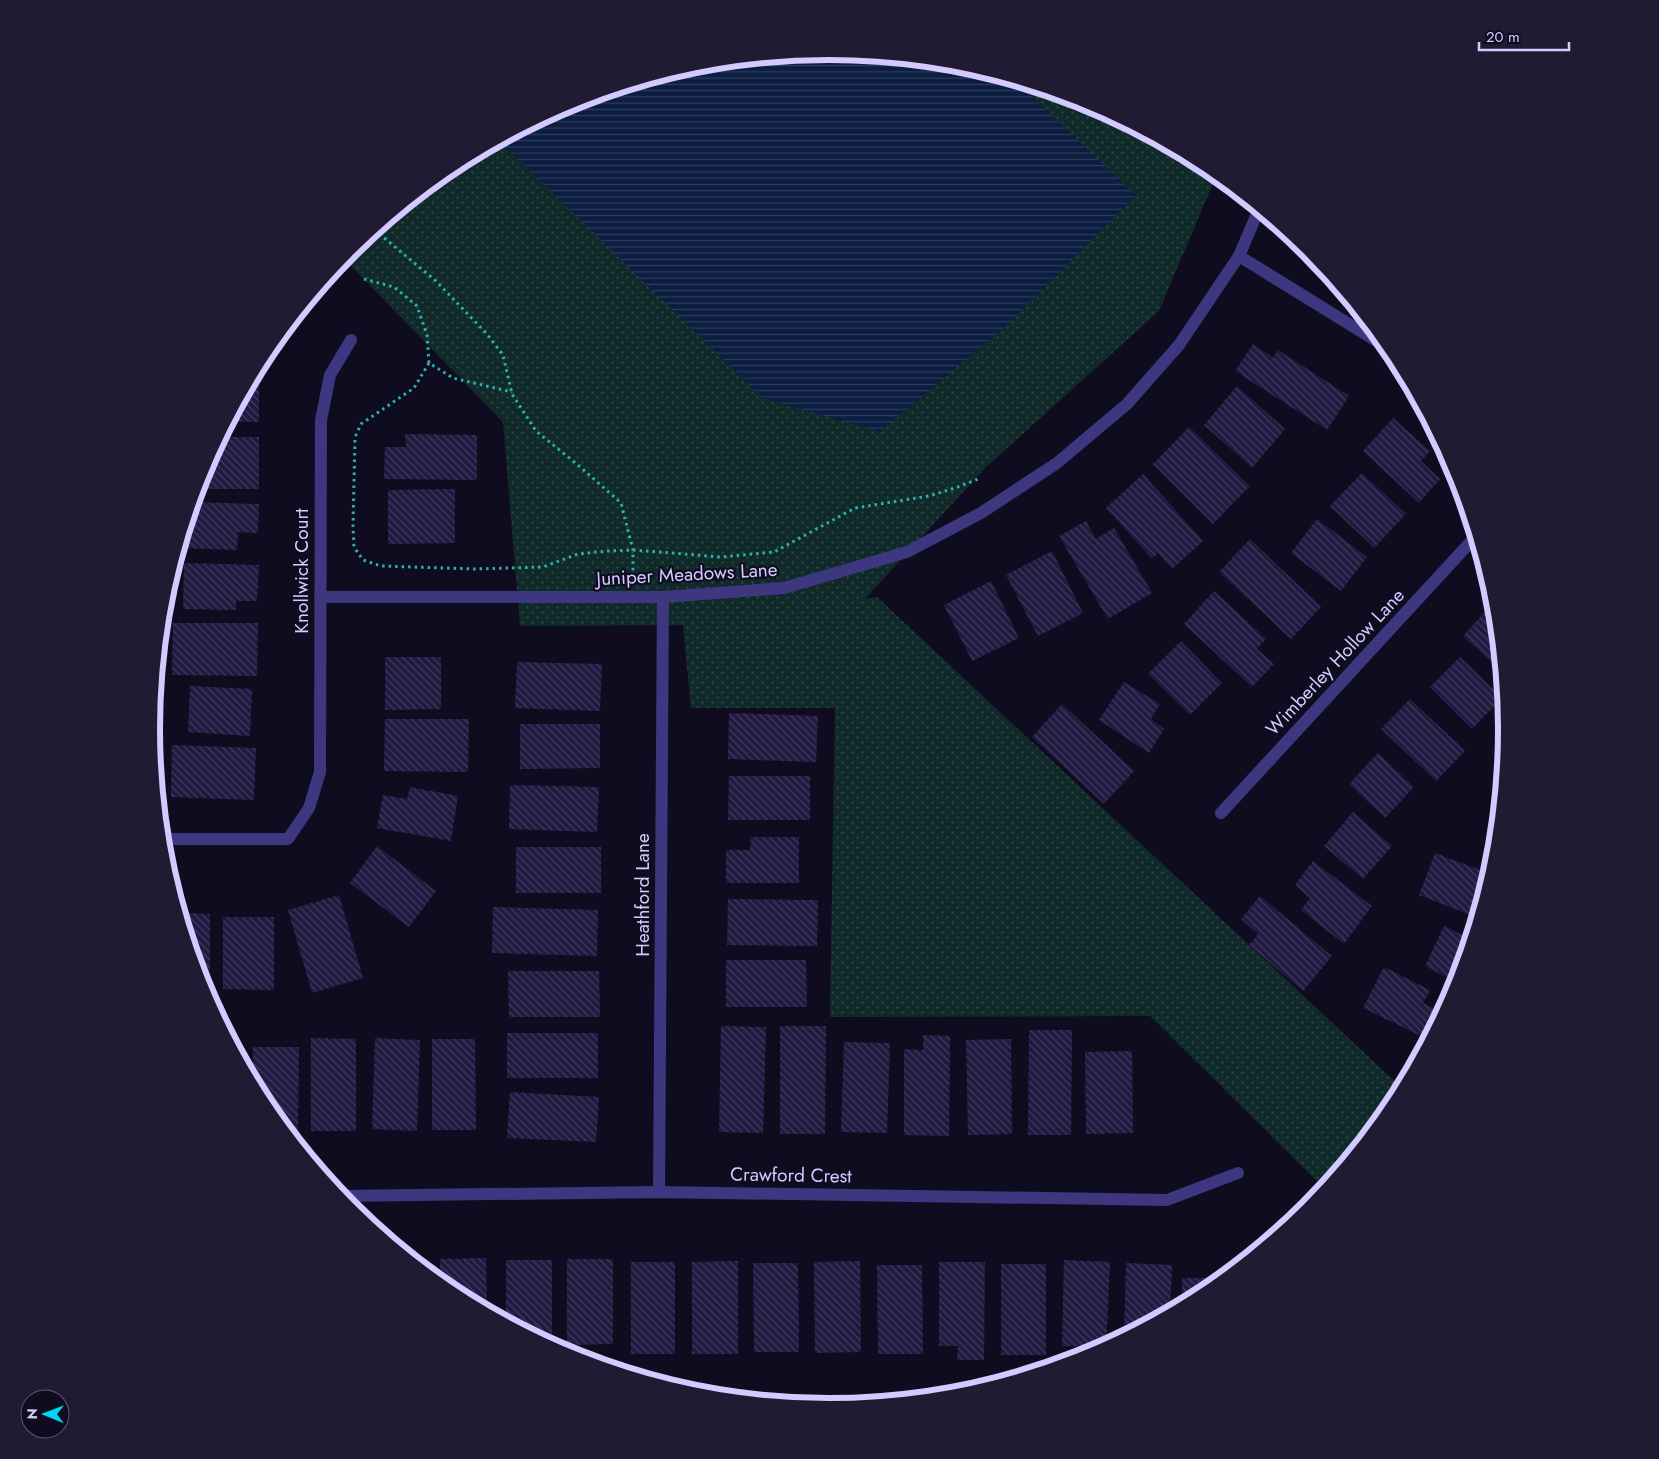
<svg xmlns="http://www.w3.org/2000/svg" width="1659" height="1459" font-family="Jost,sans-serif">
<style>
.grass{fill:url(#grass-dots)}
.water{fill:url(#water-rules)}
.building{fill:url(#building-back-hatch)}
.lines{fill:none;stroke-linecap:round;stroke-linejoin:round}
.path{stroke:#2db1ae;stroke-width:3;stroke-dasharray:2.5 4;stroke-linecap:butt}
.street{stroke:#3d377f;stroke-width:12}
.labels{text-anchor:middle;dominant-baseline:central;stroke-width:4.5;stroke-linejoin:round;paint-order:stroke}
.street-label{font-size:19px;fill:#d3cbff;stroke:#100c20}
.rim{fill:none;stroke:#d3cbff;stroke-width:6}
</style>
<defs>
<pattern id="grass-dots" width="8" height="8" patternUnits="userSpaceOnUse" patternTransform="scale(1.25)"><rect width="8" height="8" fill="#102a2a"/><path d="M2 2h.1M6 6h.1" fill="none" stroke="#32484a" stroke-width="1.8" stroke-linecap="round"/></pattern>
<pattern id="water-rules" width="6" height="5" patternUnits="userSpaceOnUse" patternTransform="scale(1.25)"><rect width="6" height="5" fill="#0b1d40"/><path d="M0 2.5h6" fill="none" stroke="#2e3c5d"/></pattern>
<pattern id="building-back-hatch" width="6" height="6" patternUnits="userSpaceOnUse" patternTransform="scale(1.25)"><rect width="6" height="6" fill="#221941"/><path d="M-1 5l2 2M0 0l6 6M5-1l2 2" fill="none" stroke="#41395e"/></pattern>
</defs>
<rect width="100%" height="100%" fill="#100c20"/>
<polygon class="grass" points="830,51 962,64 1089,103 1207,166 1217,174 1159,311 986,467 865,599 877,597 1403,1089 1393,1107 1325,1189 1150,1016 830,1017 835,708 691,708 683,625 520,626 503,422 343,258 350,250 453,165 570,103 697,64"/>
<polygon class="water" points="830,51 962,64 992,73 1020,85 1136,195 1005,327 880,432 763,398 499,141 570,103 697,64"/>
<g class="building">
<polygon points="1253,344 1273,358 1278,350 1349,396 1327,430 1235,371"/>
<polygon points="251,379 259,379 259,422 229,421"/>
<polygon points="1237,386 1285,429 1252,468 1204,425"/>
<polygon points="1393,418 1430,451 1421,461 1440,479 1419,503 1363,451"/>
<polygon points="1189,427 1250,486 1213,524 1153,464"/>
<polygon points="405,434 477,435 477,480 384,479 385,447 406,447"/>
<polygon points="221,437 259,437 259,489 197,489 203,470"/>
<polygon points="1362,473 1406,514 1374,548 1330,506"/>
<polygon points="1143,474 1203,541 1172,569 1158,553 1152,559 1106,508"/>
<polygon points="455,489 455,543 388,544 388,490"/>
<polygon points="193,502 259,504 258,533 238,532 237,550 179,548"/>
<polygon points="1317,519 1367,557 1341,591 1291,553"/>
<polygon points="1086,521 1096,539 1114,528 1152,593 1108,619 1059,536"/>
<polygon points="1250,539 1321,607 1291,639 1219,572"/>
<polygon points="1052,551 1083,613 1038,636 1006,575"/>
<polygon points="184,563 259,565 257,601 236,601 236,610 183,609"/>
<polygon points="991,581 1019,638 972,661 944,605"/>
<polygon points="1214,591 1266,639 1257,649 1274,664 1252,687 1184,624"/>
<polygon points="1491,605 1496,609 1502,672 1463,636"/>
<polygon points="173,623 258,623 257,676 172,675"/>
<polygon points="1181,641 1222,683 1190,715 1148,674"/>
<polygon points="385,657 441,657 441,709 385,710"/>
<polygon points="1460,657 1502,698 1472,729 1430,687"/>
<polygon points="517,662 602,664 600,711 515,708"/>
<polygon points="1124,682 1160,704 1151,719 1164,729 1149,753 1099,720"/>
<polygon points="190,686 252,689 250,736 188,732"/>
<polygon points="1410,699 1465,751 1436,781 1381,729"/>
<polygon points="1062,704 1134,771 1104,804 1032,737"/>
<polygon points="729,713 818,716 816,762 728,759"/>
<polygon points="385,719 469,719 468,772 384,771"/>
<polygon points="520,724 600,724 600,768 520,769"/>
<polygon points="172,745 256,748 254,800 171,797"/>
<polygon points="1378,753 1414,787 1385,818 1349,784"/>
<polygon points="729,776 810,776 810,820 728,820"/>
<polygon points="510,785 599,787 597,832 509,829"/>
<polygon points="410,787 458,796 451,841 377,828 383,795 407,799"/>
<polygon points="1353,812 1392,846 1363,879 1324,846"/>
<polygon points="751,837 799,837 799,883 726,883 726,850 750,850"/>
<polygon points="377,846 436,891 409,927 350,883"/>
<rect x="516" y="847" width="85" height="46"/>
<polygon points="1435,853 1491,874 1478,918 1419,895"/>
<polygon points="1313,861 1372,906 1344,944 1301,910 1310,898 1295,885"/>
<polygon points="339,895 363,978 312,993 288,910"/>
<polygon points="1260,896 1332,956 1303,991 1249,945 1258,934 1241,919"/>
<polygon points="728,899 818,900 817,946 727,945"/>
<polygon points="493,907 598,910 597,956 492,953"/>
<polygon points="180,913 210,914 210,999 208,999 203,989"/>
<polygon points="223,917 274,917 274,990 223,989"/>
<polygon points="1444,926 1471,939 1458,983 1425,966"/>
<polygon points="726,960 806,960 807,1007 726,1007"/>
<polygon points="1384,967 1430,990 1423,1003 1443,1013 1429,1040 1363,1008"/>
<polygon points="508,971 599,971 600,1017 509,1017"/>
<polygon points="721,1026 766,1027 763,1133 719,1132"/>
<polygon points="780,1026 826,1026 825,1134 780,1134"/>
<polygon points="1029,1030 1072,1030 1071,1135 1028,1135"/>
<rect x="507" y="1033" width="91" height="45"/>
<polygon points="923,1035 950,1036 949,1136 904,1135 904,1049 923,1050"/>
<polygon points="311,1038 356,1039 356,1131 311,1131"/>
<polygon points="375,1038 420,1040 417,1131 372,1129"/>
<polygon points="432,1039 475,1039 476,1130 432,1130"/>
<polygon points="1011,1039 1012,1134 968,1135 966,1040"/>
<polygon points="844,1042 890,1043 887,1133 841,1132"/>
<polygon points="253,1047 299,1047 298,1131 286,1131 265,1106 253,1083"/>
<polygon points="1132,1051 1133,1133 1086,1134 1085,1052"/>
<polygon points="510,1092 599,1097 596,1142 507,1138"/>
<polygon points="486,1258 487,1312 452,1293 440,1283 440,1259"/>
<polygon points="411,1259 427,1259 428,1273"/>
<polygon points="567,1259 613,1259 613,1344 567,1345"/>
<polygon points="506,1260 552,1260 552,1346 506,1322"/>
<polygon points="1064,1260 1110,1262 1106,1347 1062,1346"/>
<polygon points="738,1261 738,1354 692,1354 692,1262"/>
<polygon points="860,1261 861,1352 815,1353 814,1262"/>
<rect x="631" y="1262" width="44" height="92"/>
<polygon points="939,1262 985,1262 984,1360 957,1360 958,1346 939,1346"/>
<polygon points="753,1263 798,1263 799,1352 754,1352"/>
<polygon points="1126,1263 1172,1265 1170,1313 1124,1338"/>
<rect x="1001" y="1264" width="45" height="91"/>
<polygon points="877,1265 922,1265 923,1354 878,1354"/>
<polygon points="1182,1278 1225,1278 1206,1294 1182,1306"/>
</g>
<g class="lines">
<g class="path">
<polyline points="376,228 383,237 436,281 487,334 503,355 512,394 536,431 578,465 621,503 633,550 633,577"/>
<polyline points="364,279 394,287 417,306 427,335 429,363 453,378 512,392"/>
<polyline points="429,363 414,388 361,424 355,437 353,526 354,547 363,560 381,566 475,569 543,567 578,554 607,551 633,550 721,557 774,552 855,508 929,496 955,488 981,478"/>
</g>
<g class="street">
<polyline points="1239,256 1391,350"/>
<polyline points="320,597 663,597 784,588 907,552 981,513 1057,463 1127,404 1179,345 1239,256 1259,209"/>
<polyline points="1221,813 1476,536"/>
<polyline points="162,839 288,839 309,808 320,772 321,420 330,375 351,340"/>
<polyline points="659,1192 663,597"/>
<polyline points="339,1196 659,1192 1167,1200 1238,1173"/>
</g>
</g>
<g class="labels">
<g class="street-label">
<text transform="translate(301 571) rotate(-90)">Knollwick Court</text>
<text transform="translate(687 574) rotate(-3)">Juniper Meadows Lane</text>
<text transform="translate(1335 662) rotate(-47)">Wimberley Hollow Lane</text>
<text transform="translate(642 895) rotate(-90)">Heathford Lane</text>
<text transform="translate(791 1175) rotate(1)">Crawford Crest</text>
</g>
</g>
<path d="M0 0H1659V1459H0ZM160 729a669 669 0 1 1 1338 0a669 669 0 1 1-1338 0Z" fill="#201b32" fill-rule="evenodd"/>
<path class="rim" d="M160 729a669 669 0 1 1 1338 0a669 669 0 1 1-1338 0Z"/>
<g transform="translate(45 1414) rotate(271)"><circle r="24" fill="#100c20" stroke="#5e5879"/>
<path d="M0-4L9 19L0 12L-9 19Z" fill="#00d5f6"/>
<text y="-8" font-size="14" font-weight="bold" text-anchor="middle" fill="#d3cbff">N</text>
</g>
<path d="M1479 42v8h90v-8" fill="none" stroke="#d3cbff" stroke-width="2.5"/>
<text x="1486" y="42" font-size="15" fill="#d3cbff" stroke="#100c20" stroke-width="4" paint-order="stroke">20 m</text>
</svg>
